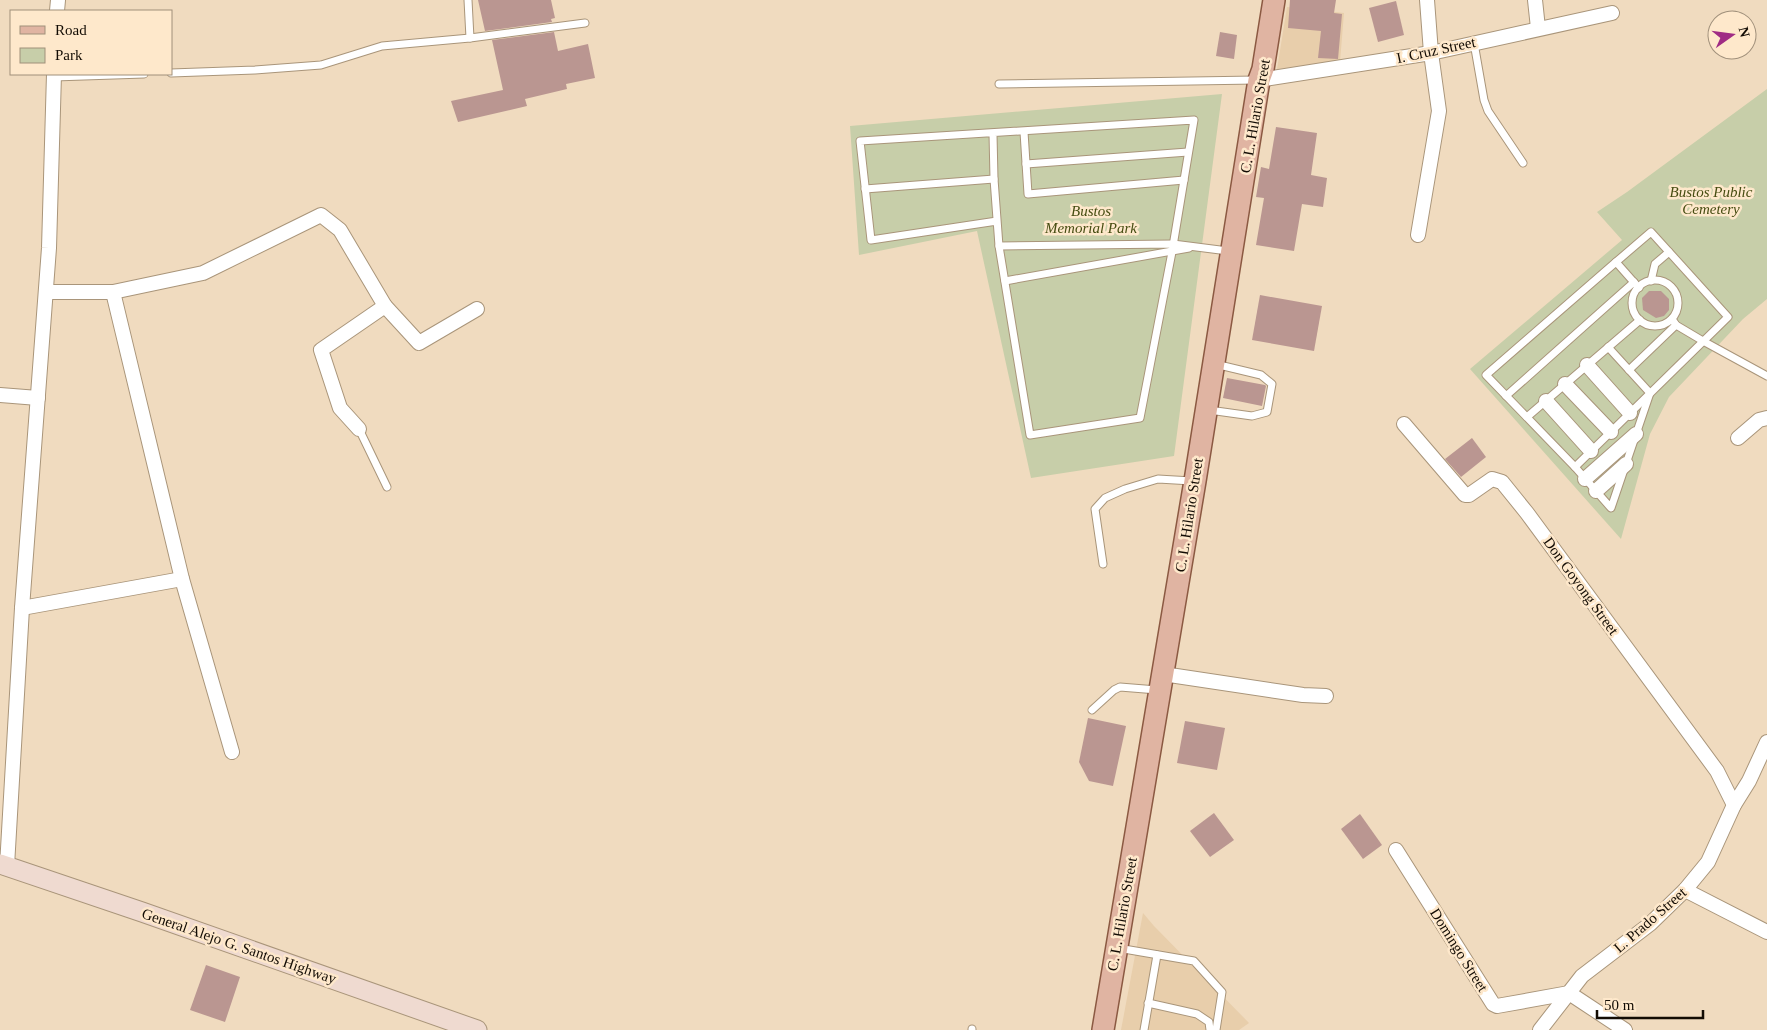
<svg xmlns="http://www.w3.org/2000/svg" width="1767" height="1030" font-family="'Times New Roman',serif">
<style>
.built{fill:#e8ceab}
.green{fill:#c7cea9}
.building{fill:#ba9691}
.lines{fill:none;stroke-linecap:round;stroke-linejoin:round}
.service-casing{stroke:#a9957a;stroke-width:9}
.minor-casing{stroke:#a9957a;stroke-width:16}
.secondary-casing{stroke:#a9957a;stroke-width:21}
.primary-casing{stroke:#8b5942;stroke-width:24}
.service{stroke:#fff;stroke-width:7}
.minor{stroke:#fff;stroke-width:14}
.secondary{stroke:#efdad0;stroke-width:19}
.primary{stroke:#e0b4a2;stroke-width:21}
.labels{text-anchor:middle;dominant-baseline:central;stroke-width:5;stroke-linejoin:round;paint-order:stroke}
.street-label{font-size:15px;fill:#130c04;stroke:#fee8cb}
.park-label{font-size:15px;font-style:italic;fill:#464c11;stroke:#fee8cb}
</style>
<rect width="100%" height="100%" fill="#f0dbbf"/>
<g class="built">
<polygon points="1287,7 1344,13 1340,62 1277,69"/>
<polygon points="1143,913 1154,926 1249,1023 1239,1030 1121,1030"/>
</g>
<g class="green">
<polygon points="1767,89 1767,299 1743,319 1669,397 1650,434 1621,539 1470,369 1622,240 1597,212 1627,192"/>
<polygon points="1222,94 1174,456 1031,478 977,231 859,255 850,126"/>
</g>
<g class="building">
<polygon points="478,0 551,0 555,18 551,19 552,22 485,31"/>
<polygon points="1290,0 1336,0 1334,13 1342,14 1338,59 1318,58 1321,31 1288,28"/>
<polygon points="1396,1 1404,35 1378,42 1369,8"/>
<polygon points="554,32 558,51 588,44 595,78 566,84 567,89 525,99 527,106 458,122 451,101 503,90 492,40"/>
<polygon points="1220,32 1237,35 1234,59 1216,56"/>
<polygon points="1276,127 1317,133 1311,175 1327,178 1323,207 1302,204 1294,251 1256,245 1264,198 1256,197 1261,167 1269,169"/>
<polygon points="1649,291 1661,291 1669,299 1669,310 1664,316 1656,318 1643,310 1642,298"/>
<polygon points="1260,295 1322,306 1314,351 1252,340"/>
<polygon points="1227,378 1265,385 1266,386 1262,406 1223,398"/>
<polygon points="1472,438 1486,457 1461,477 1445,459"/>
<polygon points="1088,718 1126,726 1113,786 1089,781 1079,762"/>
<polygon points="1185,721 1225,728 1217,770 1177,763"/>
<polygon points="1214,813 1234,840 1210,857 1190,831"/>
<polygon points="1360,814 1382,845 1363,859 1341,829"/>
<polygon points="206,965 240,977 225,1022 190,1010"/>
</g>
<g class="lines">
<defs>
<g id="service">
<polyline points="468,0 470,38"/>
<polyline points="1474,43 1484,100 1488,111 1523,163"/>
<polyline points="171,73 255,70 321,65 382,46 470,38 585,23"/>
<polyline points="54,77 144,74"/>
<polyline points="999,84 1256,80"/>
<polyline points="1024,132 1028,194 1184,180"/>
<polyline points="993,134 994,179 999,246 1030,435 1140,418 1172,252 1194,120 860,141 871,240 997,221"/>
<polyline points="1026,164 1188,152"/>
<polyline points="865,189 994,179"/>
<polyline points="999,246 1173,244 1228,251"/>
<circle cx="1655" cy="303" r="23"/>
<polyline points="1005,281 1189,248"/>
<polyline points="1651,281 1655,264 1669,252"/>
<polyline points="1672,319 1676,325 1703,341 1767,376"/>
<polyline points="1608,347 1650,393 1611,508 1575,467 1486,375 1616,262 1639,288"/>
<polyline points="1629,370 1676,325"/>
<polyline points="1506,396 1634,282"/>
<polyline points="1209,410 1252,416 1267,412 1272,384 1261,375 1215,364"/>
<polyline points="1527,417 1640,320"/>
<polyline points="359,429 387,487"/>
<polyline points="1575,467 1728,317 1651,232 1616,262"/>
<polyline points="1103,564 1095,509 1105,498 1125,489 1158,479 1192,481"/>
<polyline points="1092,710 1114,690 1120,687 1157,690"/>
<polyline points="1118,948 1194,961 1222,992 1216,1030"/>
<polyline points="1148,1003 1197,1014 1209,1022 1210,1030"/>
<polyline points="972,1030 972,1029"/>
<polyline points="1144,1030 1157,955"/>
</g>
<g id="minor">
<polyline points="1535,0 1538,28"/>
<polyline points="57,11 58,0"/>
<polyline points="1259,80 1431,53 1612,13"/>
<polyline points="1418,235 1439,111 1431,53 1427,0"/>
<polyline points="46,292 113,292 203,273 321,215 340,230 385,306 321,350 340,408 359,429"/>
<polyline points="113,292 182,579 232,752"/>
<polyline points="385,306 419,343 477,309"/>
<polyline points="1587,365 1630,413"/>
<polyline points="1565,384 1611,432"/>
<polyline points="0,395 38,398"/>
<polyline points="1546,401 1591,451"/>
<polyline points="1404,424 1465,495 1469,495 1492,479 1502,482 1527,513 1717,771 1734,805"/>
<polyline points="1738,438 1759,420 1767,418"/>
<polyline points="1585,479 1636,434"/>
<polyline points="1596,491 1626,464"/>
<polyline points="22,608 182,579"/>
<polyline points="1163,674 1303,695 1326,696"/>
<polyline points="1396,850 1493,1004 1497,1006 1569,993 1625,1030"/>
<polyline points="7,866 22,608 49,248 54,74"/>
<polyline points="1685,890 1767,932"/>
<polyline points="1540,1030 1582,976 1650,924 1685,890 1708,862 1734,805 1749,781 1767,742"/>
</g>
<polyline id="secondary" points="0,864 142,912 477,1030"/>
<polyline id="primary" points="1103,1030 1195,481 1259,80 1263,69 1274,0"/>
</defs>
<use href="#service" class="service-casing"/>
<use href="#minor" class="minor-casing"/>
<use href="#secondary" class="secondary-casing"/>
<use href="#primary" class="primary-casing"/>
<use href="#service" class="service"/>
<use href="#minor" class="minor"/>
<use href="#secondary" class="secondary"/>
<use href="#primary" class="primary"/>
</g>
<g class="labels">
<g class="street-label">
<text transform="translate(1436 50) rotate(-12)">I. Cruz Street</text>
<text transform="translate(1255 116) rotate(-80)">C. L. Hilario Street</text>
<text transform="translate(1189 515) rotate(-81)">C. L. Hilario Street</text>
<text transform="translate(1581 586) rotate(54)">Don Goyong Street</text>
<text transform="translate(1122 914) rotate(-80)">C. L. Hilario Street</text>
<text transform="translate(1650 920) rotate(-41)">L. Prado Street</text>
<text transform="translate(239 946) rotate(19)">General Alejo G. Santos Highway</text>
<text transform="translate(1459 950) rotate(58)">Domingo Street</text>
</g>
<g class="park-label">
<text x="1711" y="192">Bustos Public<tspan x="1711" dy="17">Cemetery</tspan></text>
<text x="1091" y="211">Bustos<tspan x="1091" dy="17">Memorial Park</tspan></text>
</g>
</g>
<rect x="10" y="10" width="162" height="65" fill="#fee8cb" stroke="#a0907b"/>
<rect x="20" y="26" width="25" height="8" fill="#e0b4a2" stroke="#a0907b"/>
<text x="55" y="35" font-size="15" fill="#130c04">Road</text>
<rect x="20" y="48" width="25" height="15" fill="#c7cea9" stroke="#a0907b"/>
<text x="55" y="60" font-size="15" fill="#130c04">Park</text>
<g transform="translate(1732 35) rotate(76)"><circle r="24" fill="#fee8cb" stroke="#a0907b"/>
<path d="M0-4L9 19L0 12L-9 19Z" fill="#a02b84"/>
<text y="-8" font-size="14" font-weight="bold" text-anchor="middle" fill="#130c04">N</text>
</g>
<path d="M1597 1010v8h106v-8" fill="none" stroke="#130c04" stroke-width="2.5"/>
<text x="1604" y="1010" font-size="15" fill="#130c04" stroke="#fee8cb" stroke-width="4" paint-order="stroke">50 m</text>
</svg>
